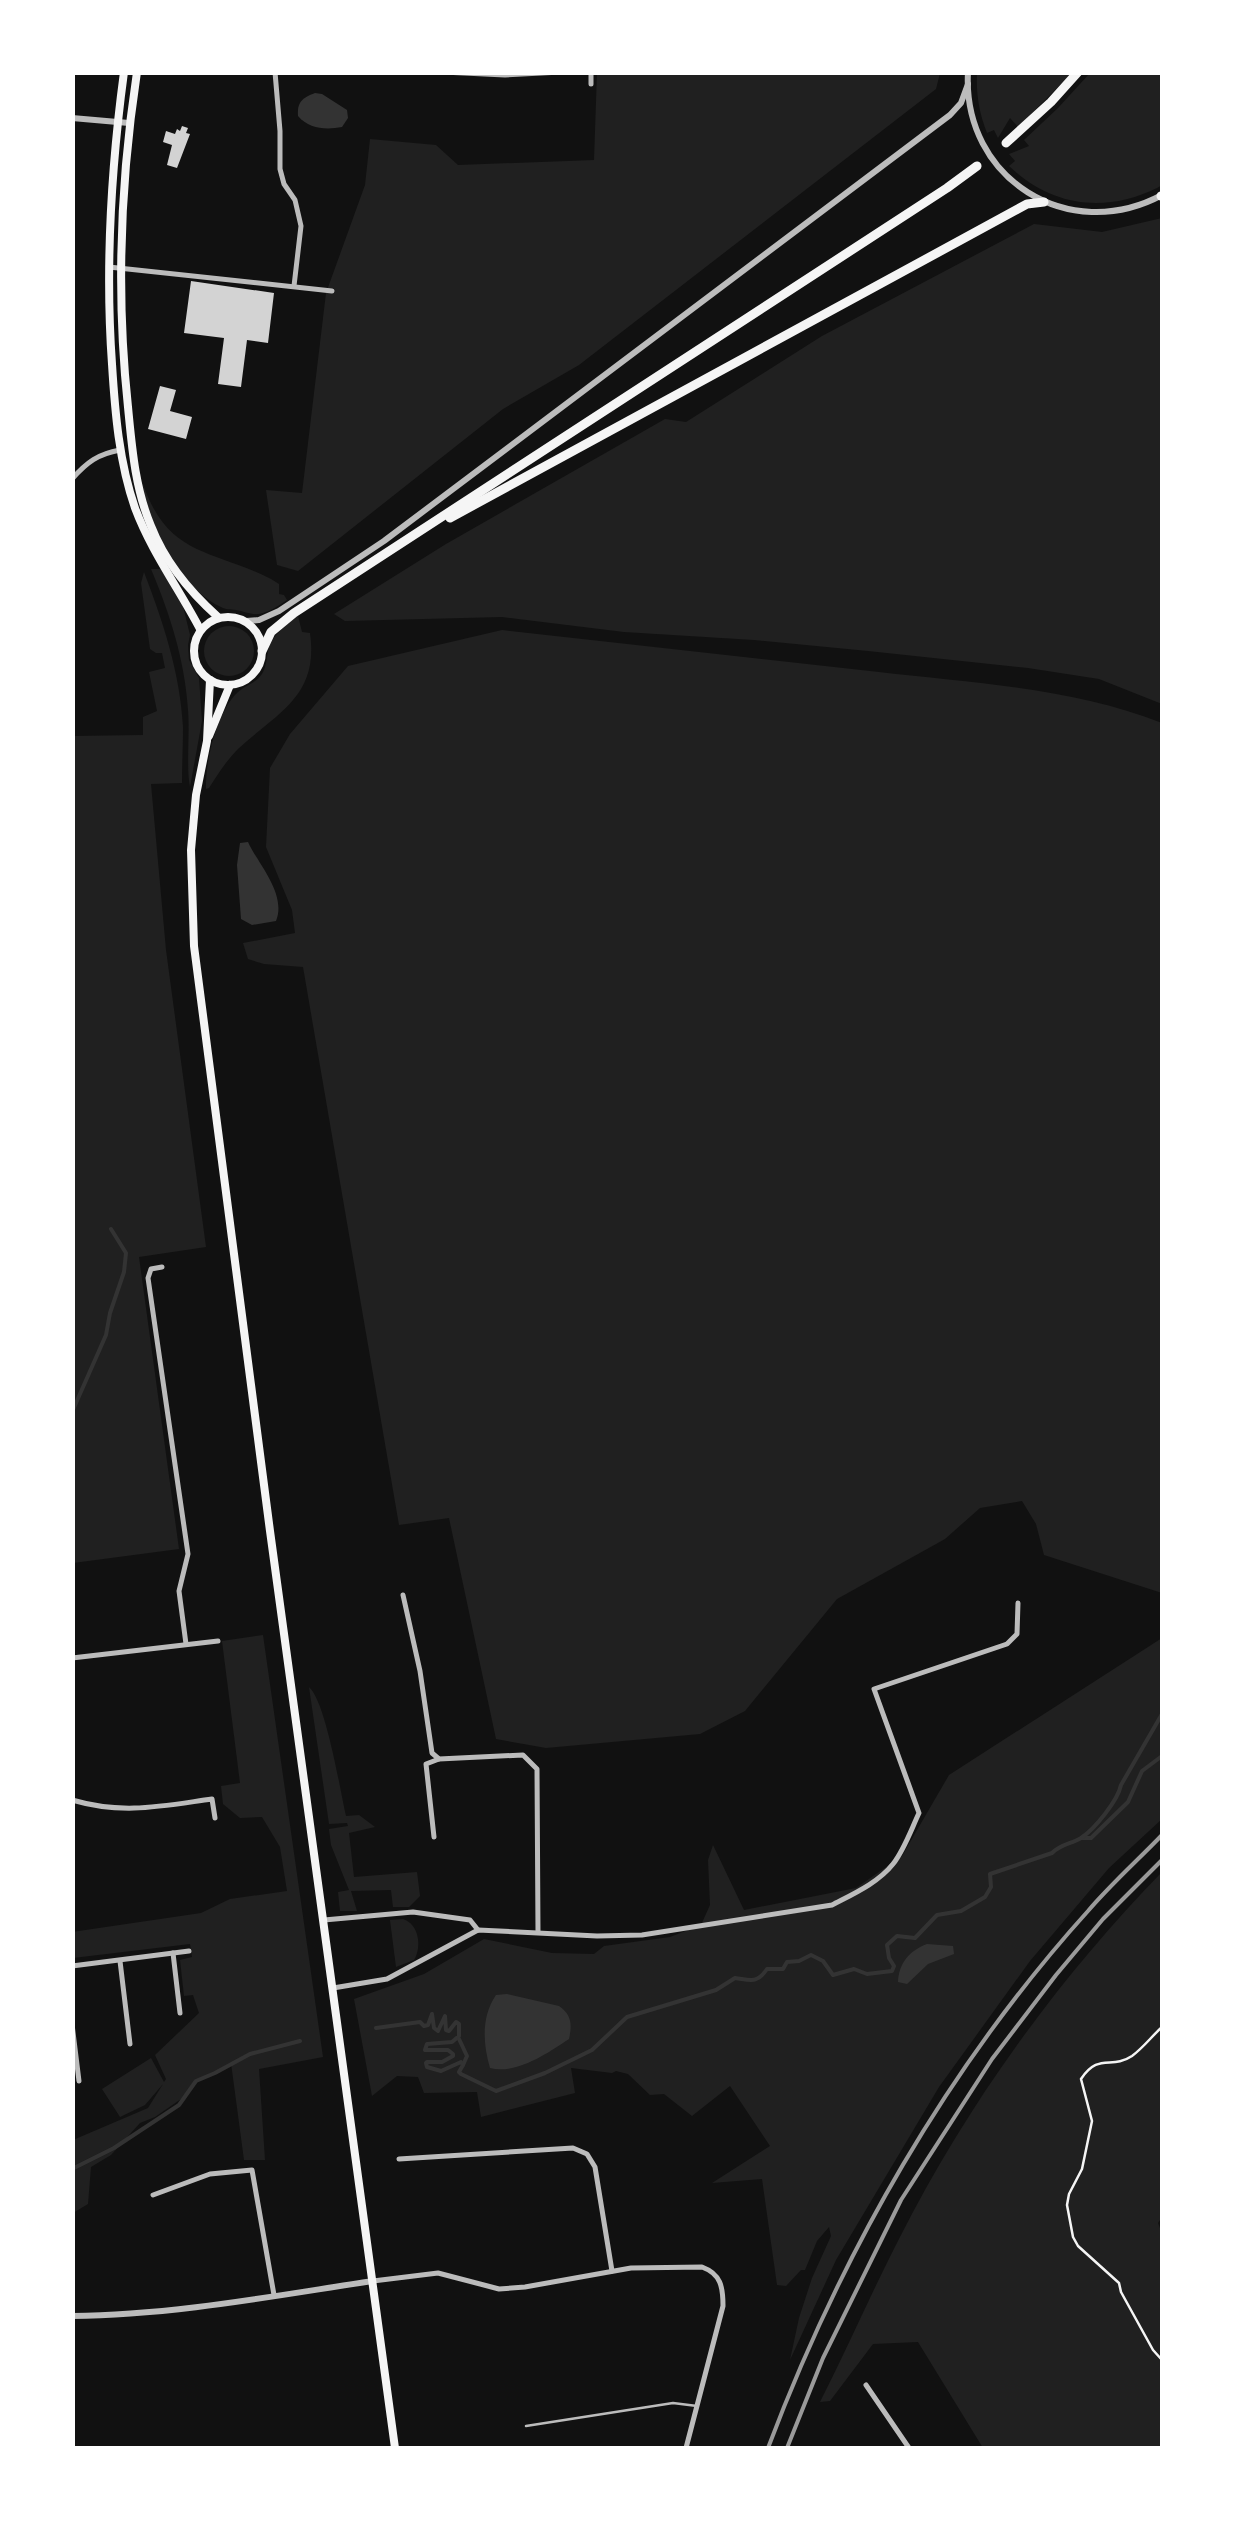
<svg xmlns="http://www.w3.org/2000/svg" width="1235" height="2521" font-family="'Fira Sans',sans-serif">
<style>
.green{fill:#202020}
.water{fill:#333}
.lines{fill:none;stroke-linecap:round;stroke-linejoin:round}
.stream{stroke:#333;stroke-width:4}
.building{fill:#d3d3d3}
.path{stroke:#f5f5f5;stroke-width:2.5}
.service{stroke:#bcbcbc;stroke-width:2.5}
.minor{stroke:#bcbcbc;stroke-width:5}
.tertiary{stroke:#bcbcbc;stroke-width:6}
.secondary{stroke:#f5f5f5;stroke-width:8}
.trunk{stroke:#f5f5f5;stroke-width:9}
.rail{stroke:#9a9a9a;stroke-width:4}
</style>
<rect width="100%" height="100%" fill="#111"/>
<g class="green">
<polygon points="597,73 940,73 936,89 579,365 503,409 298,571 277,565 266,490 302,493 326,293 365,185 370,139 436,145 458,165 594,160"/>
<path d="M977 73H1072L1018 127 1010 118 998 138 994 130 987 133C979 112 976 94 977 73Z"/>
<path d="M1090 73H1162V185L1157 188C1104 214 1051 206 1009 166L1015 161 1009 154 1029 146 1024 140 1058 108Z"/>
<polygon points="1162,218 1162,704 1099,679 1028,668 868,651 754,640 624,632 502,617 345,621 334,614 446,544 665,419 686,422 822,336 1034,224 1102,232"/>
<path d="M143 484C168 557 212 549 271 579L279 584V594L284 595 287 600C278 606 270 612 259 614 250 615 244 611 236 610 230 609 226 610 221 607 181 589 148 525 143 484Z"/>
<path d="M151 569H161L182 602 190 635 188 645 189 660 199 678 202 721 190 787C186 768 190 733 188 710 185 661 170 614 151 569Z"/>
<path d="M144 572C163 622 180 672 183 727 183 745 182 764 182 783L151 784 166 950 206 1247 139 1257 179 1549 73 1563V736L143 735V717L157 711 149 672 165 668 162 653H156L150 649 141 583Z"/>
<path d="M298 616 302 632 310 633C319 696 278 712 238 749 226 761 218 774 209 788L206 789C205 762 217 712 237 693 245 685 255 684 262 674 268 664 266 654 270 644 275 633 289 623 298 616Z"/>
<circle cx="229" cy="651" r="25"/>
<path d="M502 630C628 644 753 658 879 672 973 683 1073 688 1162 723V1593L1044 1555 1036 1524 1022 1501 980 1508 945 1539 837 1599 745 1711 700 1734 546 1748 496 1739 449 1518 399 1525 303 967 264 964 248 959 243 943 295 933 292 910 266 847 270 768 290 734 348 666Z"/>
<polygon points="263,1635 323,2057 259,2069 265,2160 244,2160 231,2063 198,2081 181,2099 155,2117 140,2123 111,2155 91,2167 88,2204 73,2213 73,2140 148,2108 163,2084 145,2105 120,2117 102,2089 151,2058 164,2082 166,2079 155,2055 199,2013 193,1995 184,1996 180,1960 192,1957 190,1944 73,1958 72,1932 201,1913 230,1899 287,1891 280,1847 262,1817 240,1818 223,1804 221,1786 240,1783 222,1641"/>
<polygon points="1162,1638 1162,1819 1109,1868 1030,1961 939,2087 836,2260 790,2360 799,2318 812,2278 831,2236 829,2227 817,2241 805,2270 801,2270 786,2286 777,2285 762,2179 712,2183 770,2146 730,2086 692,2116 664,2094 650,2095 628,2074 616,2071 612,2073 571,2068 575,2093 481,2117 477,2092 424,2093 418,2077 397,2076 372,2096 354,1999 424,1974 484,1939 552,1953 594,1954 604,1946 670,1937 701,1925 710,1905 708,1860 713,1845 744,1910 856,1888 902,1856 949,1775"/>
<path d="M309 1687C326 1702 340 1790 346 1816L359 1815 375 1827 349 1833 354 1877 417 1872 420 1896 409 1907H393L391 1890 351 1891 357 1911H340L338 1892 349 1890 331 1845 329 1829 348 1826 347 1823 329 1824Z"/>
<path d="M1162 1872V2217L1158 2223 1162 2233V2448H983L918 2342 873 2344 830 2401 820 2402C848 2347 872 2291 900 2237 968 2103 1058 1979 1162 1872Z"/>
<path d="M403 1919C419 1924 422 1947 414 1960L396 1967 390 1920Z"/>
</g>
<g class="water">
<path d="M315 93 322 94 347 110 348 118 342 127C326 130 309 129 298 116 297 102 302 98 315 93Z"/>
<path d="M248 842C258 864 287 894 276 921L252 925 241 919 237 865 240 843Z"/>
<path d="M927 1944 953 1946 954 1954 928 1964 907 1984 898 1982C899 1963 909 1951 927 1944Z"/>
<path d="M507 1994 559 2006C572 2015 572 2025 569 2039 548 2053 516 2075 490 2068 483 2044 481 2017 496 1995Z"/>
</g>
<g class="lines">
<g class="stream">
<polyline points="72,1412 106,1335 110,1313 124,1272 126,1253 111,1229"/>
<polyline points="1082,1838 1091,1838 1128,1802 1142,1771 1162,1756"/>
<path d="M376 2028 420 2022 424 2026 428 2025 432 2014 434 2028 438 2031 445 2016 446 2030 449 2031 456 2022 459 2024V2036L452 2042 427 2044 425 2050H448L453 2054V2056L442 2062H427L426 2063 427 2067 441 2071 461 2062 463 2065 459 2072 461 2074 496 2091 545 2073 592 2050 627 2017 716 1990 735 1978C751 1980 757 1984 767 1969H783L787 1962 799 1961 811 1955 823 1961 833 1975 854 1969 867 1974 892 1971 894 1966 889 1958 887 1945 897 1936 915 1938 937 1915 961 1911 985 1897 991 1887 990 1874 1052 1853C1061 1844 1071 1844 1081 1838 1095 1829 1118 1800 1121 1785L1162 1714"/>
<polyline points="459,2039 467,2056 463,2065"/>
<polyline points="72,2169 114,2148 179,2105 196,2081 215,2073 250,2054 300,2041"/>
</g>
</g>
<g class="building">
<polygon points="182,126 188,128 186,133 190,134 177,168 167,165 172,145 163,142 166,131 175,134 177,129 180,131"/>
<polygon points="191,281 274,293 268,343 247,340 241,387 218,384 224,338 184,333"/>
<polygon points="160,386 176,390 170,411 192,417 186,439 148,429"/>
</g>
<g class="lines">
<path class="path" d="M1162 2027C1152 2036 1143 2048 1132 2056 1111 2070 1099 2052 1081 2079L1092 2121 1082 2169 1069 2194 1067 2205 1073 2237 1078 2246 1119 2283 1121 2292 1153 2350 1162 2360"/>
<polyline class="service" points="526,2426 673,2403 697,2406"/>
<g class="minor">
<polyline points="275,72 280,131 280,169 284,184 295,200 301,226 294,286"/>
<polyline points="443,72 505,75 561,72"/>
<polyline points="591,72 591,84"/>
<polyline points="109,267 332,291"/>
<path d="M72 479C87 462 98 454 120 450"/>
<polyline points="162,1267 151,1269 148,1278 188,1554 179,1591 186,1644"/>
<polyline points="403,1595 420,1671 432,1753 439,1759 523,1755 537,1769 538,1931"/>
<polyline points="72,1658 218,1641"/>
<path d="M72 1800C123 1815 162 1806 212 1799L215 1818"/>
<polyline points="434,1837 426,1764 439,1759"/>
<polyline points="324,1920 413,1912 470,1920 478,1930"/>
<polyline points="173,1953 180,2013"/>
<polyline points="120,1961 130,2044"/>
<polyline points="72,1966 189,1951"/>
<path d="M333 1988 387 1979 478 1930 597 1936 642 1935 832 1905C853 1894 878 1883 893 1864 904 1850 911 1830 919 1813L874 1689 1007 1644 1017 1634 1018 1603"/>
<polyline points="72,2024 79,2081"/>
<polyline points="399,2159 573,2148 587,2154 595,2167 612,2271"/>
<polyline points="153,2195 210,2174 252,2170 274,2295"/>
<path d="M373 2281 438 2273 499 2289 525 2287 631 2268 702 2267C721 2274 723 2287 723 2306L686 2448"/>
<polyline points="866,2385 909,2448"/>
</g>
<g class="tertiary">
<path d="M968 72C962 179 1069 245 1162 195"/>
<polyline points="72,118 129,123"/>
<polyline points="246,621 259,620 279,611 384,541 950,115 961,103 968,84"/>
<path d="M72 2316C173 2315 273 2296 373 2281"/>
</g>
<g class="secondary">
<path d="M124 72C111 169 105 266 112 364 115 412 119 462 135 508 151 551 179 589 200 629"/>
<path d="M137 72C120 184 116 295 128 407 132 448 135 488 151 526 165 562 190 592 218 617"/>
<circle cx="228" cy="651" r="34"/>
<polyline points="210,680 207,741 196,795 191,850 194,946 270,1531 395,2448"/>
<polyline points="209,736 230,685"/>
</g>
<g class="trunk">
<polyline points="1006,143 1051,102 1078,72"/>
<polyline points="1161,196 1162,196"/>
<polyline points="450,518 1016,210 1027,204 1044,202"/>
<polyline points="262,651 271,632 294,613 947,188 977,166"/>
</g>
<g class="rail">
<path d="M768 2448C841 2254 948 2066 1088 1911 1111 1884 1138 1860 1162 1835"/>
<polyline points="787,2448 823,2358 901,2200 992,2059 1056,1975 1103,1919 1162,1860"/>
</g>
</g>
<rect width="1235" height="2521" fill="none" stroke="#ffffff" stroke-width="150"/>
</svg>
